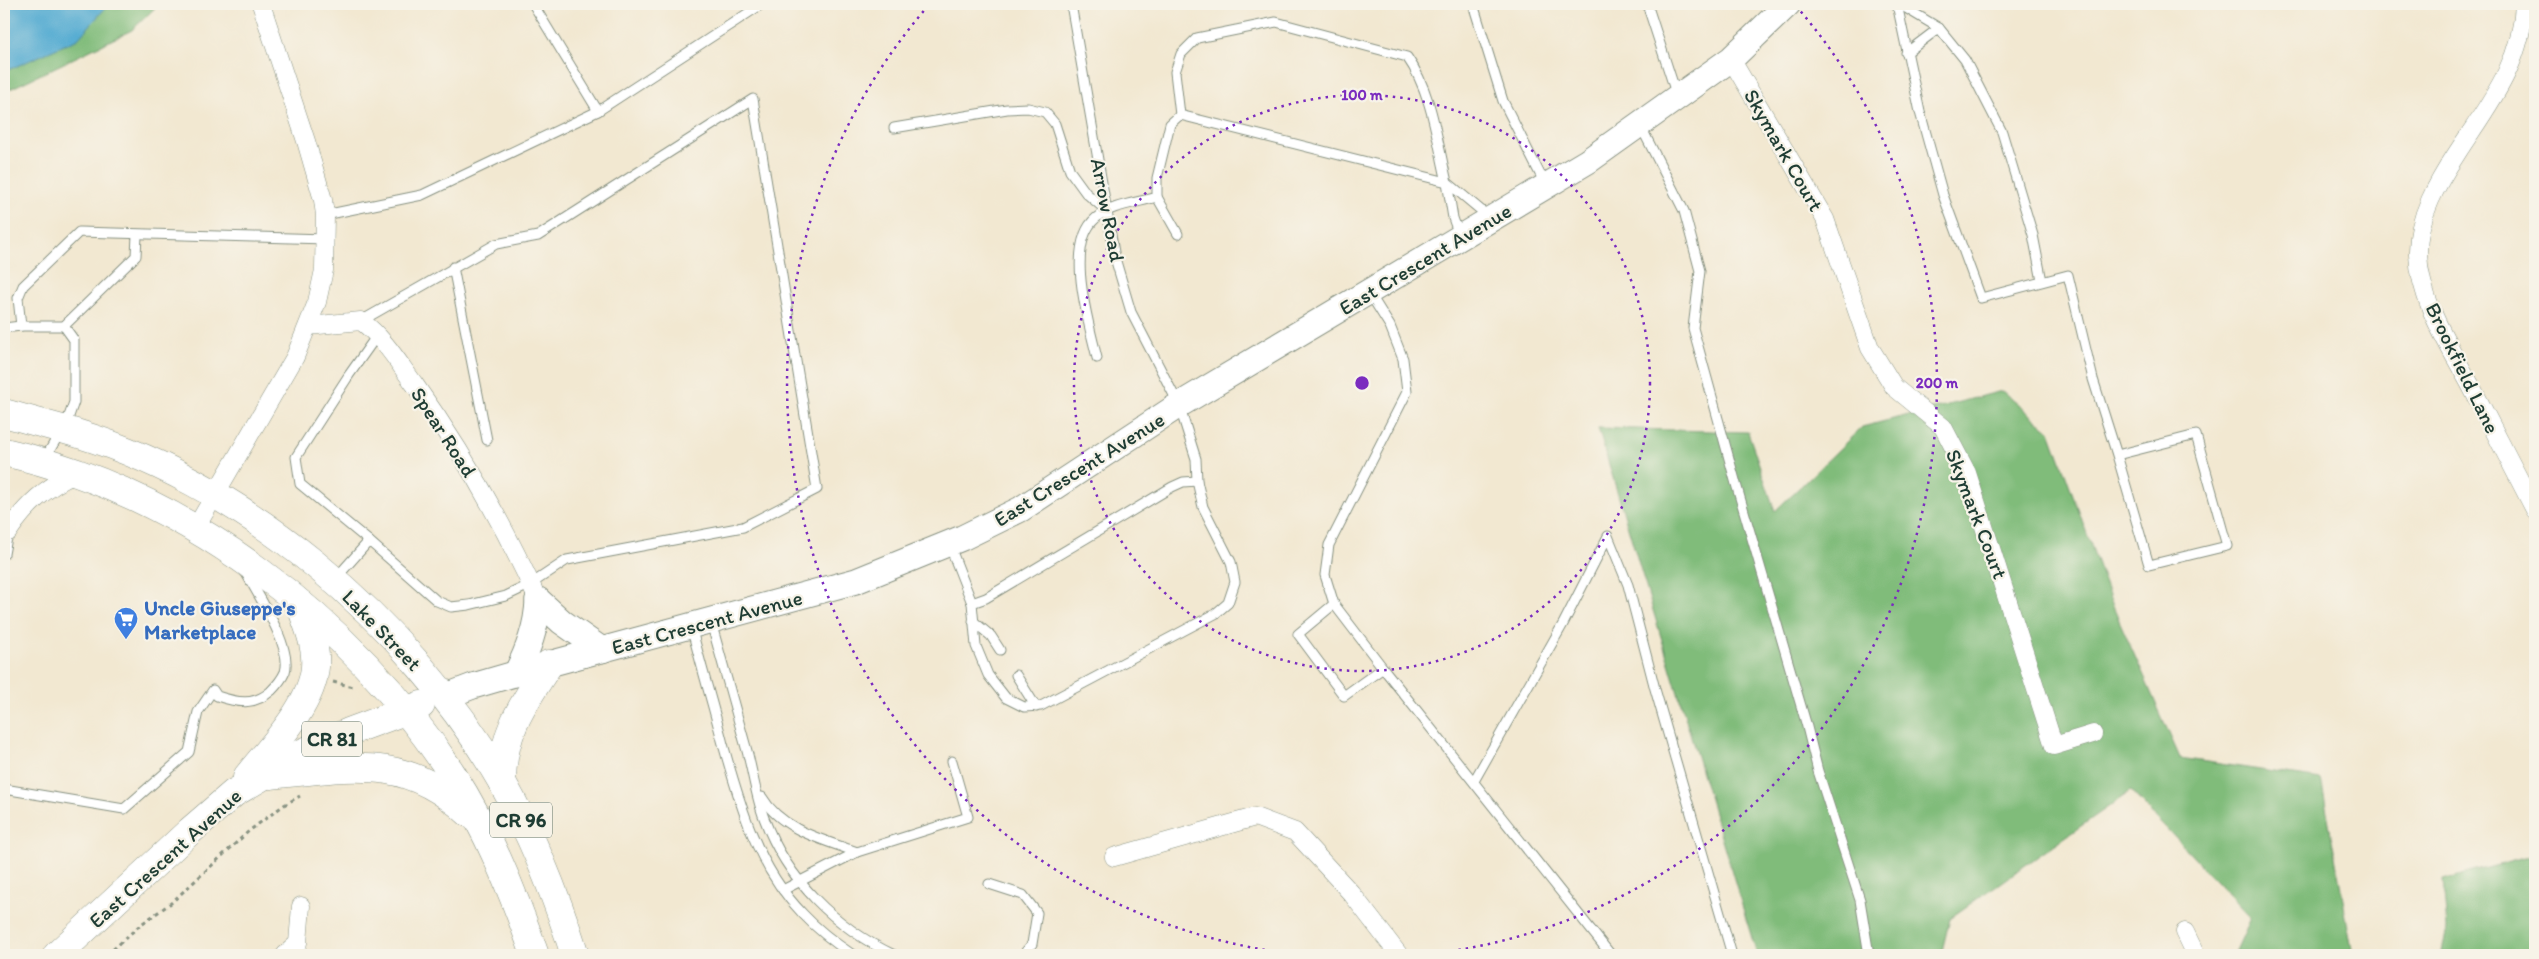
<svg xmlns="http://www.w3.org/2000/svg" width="2539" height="959" font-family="Itim,sans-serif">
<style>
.forest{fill:#80bc7a;stroke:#507c57}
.water{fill:#55acd2;stroke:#3a7483}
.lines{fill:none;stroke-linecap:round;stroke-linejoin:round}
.lane-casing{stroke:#889282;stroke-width:11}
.street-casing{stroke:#889282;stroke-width:19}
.secondary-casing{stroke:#889282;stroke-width:27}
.primary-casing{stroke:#889282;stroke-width:29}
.highway-casing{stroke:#889282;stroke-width:29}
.path{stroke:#889282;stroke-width:3;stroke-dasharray:4 4;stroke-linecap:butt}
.lane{stroke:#fff;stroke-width:9}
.street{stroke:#fff;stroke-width:18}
.secondary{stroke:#fff;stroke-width:25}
.primary{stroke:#fff;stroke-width:28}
.highway{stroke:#fff;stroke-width:28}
.ring{fill:none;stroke:#7b2cbf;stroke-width:2.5;stroke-dasharray:2.5 5}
.labels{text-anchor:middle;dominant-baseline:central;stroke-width:4.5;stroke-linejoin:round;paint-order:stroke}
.shield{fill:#f7f3e8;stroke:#60746a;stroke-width:1}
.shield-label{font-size:20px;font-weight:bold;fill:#1f3d34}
.street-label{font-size:21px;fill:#1f3d34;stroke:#f7f3e8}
.shop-label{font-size:21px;font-weight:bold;fill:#366cbe;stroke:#f7f3e8;text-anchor:start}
.centre{fill:#7b2cbf;stroke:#f7f3e8;stroke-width:2.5}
.ring-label{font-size:15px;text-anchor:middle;font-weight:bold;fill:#7b2cbf;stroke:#f7f3e8;stroke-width:4.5;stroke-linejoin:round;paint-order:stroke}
</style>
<rect width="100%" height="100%" fill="#f7f3e8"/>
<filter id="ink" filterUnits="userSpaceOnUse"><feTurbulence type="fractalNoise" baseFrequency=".02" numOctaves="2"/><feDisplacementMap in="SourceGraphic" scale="10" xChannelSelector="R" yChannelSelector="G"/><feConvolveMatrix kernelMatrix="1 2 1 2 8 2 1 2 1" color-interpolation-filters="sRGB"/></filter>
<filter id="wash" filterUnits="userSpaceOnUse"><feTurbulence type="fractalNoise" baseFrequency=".0096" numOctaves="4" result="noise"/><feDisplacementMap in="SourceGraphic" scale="20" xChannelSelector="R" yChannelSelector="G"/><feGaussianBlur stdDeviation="1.12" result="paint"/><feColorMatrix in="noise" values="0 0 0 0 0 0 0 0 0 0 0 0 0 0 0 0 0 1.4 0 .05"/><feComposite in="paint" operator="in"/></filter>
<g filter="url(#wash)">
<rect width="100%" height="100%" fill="#f2e8d1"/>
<g class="forest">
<polygon points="4,4 159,4 132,30 4,92"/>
<polygon points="2002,391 2050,431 2114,609 2180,758 2321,779 2353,955 2234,955 2251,918 2131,791 1950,918 1941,955 1757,955 1598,428 1748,432 1775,511 1862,427"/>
<polygon points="2535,855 2535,955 2441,955 2447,929 2443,880"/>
</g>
<polygon class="water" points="4,4 109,4 78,39 8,70 4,70"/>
</g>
<g filter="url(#ink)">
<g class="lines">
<defs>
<g id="lane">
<polyline points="533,4 598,111"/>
<polyline points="1473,4 1503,101 1545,184"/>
<polyline points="1647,4 1677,96"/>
<polyline points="1897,4 1920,112 1943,195 1981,298 2068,275 2093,379 2117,455 2196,435 2227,546 2149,565 2117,455"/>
<polyline points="1899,4 1939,28 1965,60 2002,132 2033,235 2042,281"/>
<polyline points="1906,53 1939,28"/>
<polyline points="1640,125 1684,211 1700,271 1693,328 1736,484 1806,723 1818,771 1860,900 1869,955"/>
<polyline points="894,128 1007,109 1028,108 1045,112 1055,124 1070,171 1086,193 1107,211"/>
<polyline points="1157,197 1178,234"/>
<polyline points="325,215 422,195 598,111 762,4"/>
<polyline points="1459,235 1453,218 1447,182 1489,217"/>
<polyline points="453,267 487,440"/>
<polyline points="361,321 496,244 538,236 753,99 817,489 743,527 567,560 531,584 506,596 469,605 451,607 437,601 369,541 300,484 296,457 349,375 378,334"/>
<polyline points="21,326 18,298 23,286 79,232 326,239"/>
<polyline points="4,328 21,326 64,326 136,256 137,235"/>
<path d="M1097 358C1089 323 1064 245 1096 218 1111 205 1137 203 1157 197V178L1170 124 1180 115 1447 182C1437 141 1432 92 1407 57L1276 22 1197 38 1181 54 1175 72 1180 115"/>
<polyline points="44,460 68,419 74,402 74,340 64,326"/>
<polyline points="949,544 972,603 976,646 988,675 1006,698 1024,707 1041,706 1215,614 1228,603 1235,582 1231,562 1203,507 1197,481 1196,459 1179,405 1131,312 1115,258 1071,4"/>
<polyline points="4,554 8,532"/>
<polyline points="336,578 369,541"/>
<polyline points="972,603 986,598 1172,487 1183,482 1197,481"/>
<polyline points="1334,604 1383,668 1344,696 1298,634 1334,604 1325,575 1329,545 1407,392 1403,359 1390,326 1370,294"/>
<polyline points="973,621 991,636 1000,650"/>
<path d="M711 622C723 665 735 708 747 751 753 773 756 797 764 818 787 880 835 927 894 955"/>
<path d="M691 626C701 666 713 705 723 744 740 805 757 867 803 914 818 930 835 943 853 955"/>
<polyline points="1383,668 1611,955"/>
<polyline points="1016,675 1036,707"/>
<polyline points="1474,781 1563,624 1608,536 1628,585 1655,689 1732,955"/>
<path d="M4 789 124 809 189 752 198 712 213 690 217 696C238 703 254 706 271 691 276 686 282 679 285 672 293 648 258 595 246 573"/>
<path d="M762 797C781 830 824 840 857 852"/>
<polyline points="989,884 1023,895 1037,913 1032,944 1023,955"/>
<polyline points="783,890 857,852 968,817 952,761"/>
</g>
<g id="street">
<path d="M2524 4C2522 64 2488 105 2457 153 2438 182 2417 217 2418 254 2420 302 2449 345 2471 386 2492 427 2514 469 2535 510"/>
<polyline points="1731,59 1825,219 1870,348 1894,387 1943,427 1967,473 2054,746 2093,734"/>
<path d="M308 326 361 321C384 338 398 362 415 385 463 452 504 525 538 600"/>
<polyline points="195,529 295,357 317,302 324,270 325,215 323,200 306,141 261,4"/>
<path d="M8 532C26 505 46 487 75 474"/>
<polyline points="1114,857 1255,817 1295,832 1352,894 1399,955"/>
<polyline points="2185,932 2196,955"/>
<polyline points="285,955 298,943 301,906"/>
</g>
<g id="secondary">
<polyline points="538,600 562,622 602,650"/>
<path d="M516 674C528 650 537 627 538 600"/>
<polyline points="444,697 473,686 549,664 856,581 962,538 1021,509 1179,405 1588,161 1731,59 1788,4"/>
</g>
<g id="primary">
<path d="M62 429C241 478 410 622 502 782 533 837 556 895 575 955"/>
<path d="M4 452C184 492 353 621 452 774 488 830 513 892 535 955"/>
<path d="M270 775C351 767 404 753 469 813"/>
<path d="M247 777C270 748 312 706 315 667 317 646 307 623 300 604"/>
<path d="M502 782C502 733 523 704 549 664"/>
<polyline points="57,955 190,831 234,793 304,752 351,731 421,705"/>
</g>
<polyline id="highway" points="4,413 62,429"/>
</defs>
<use href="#lane" class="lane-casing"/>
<use href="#street" class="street-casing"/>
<use href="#secondary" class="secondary-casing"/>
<use href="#primary" class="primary-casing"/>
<use href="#highway" class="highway-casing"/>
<g class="path">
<polyline points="333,682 354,687"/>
<polyline points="107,955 140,925 171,903 249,831 284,805 300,796"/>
</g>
<use href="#lane" class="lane"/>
<use href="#street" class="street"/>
<use href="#secondary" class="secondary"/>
<use href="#primary" class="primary"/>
<use href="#highway" class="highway"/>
</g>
</g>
<g class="ring">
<circle cx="1362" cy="383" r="288"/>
<path d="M1302 955A575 575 0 0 1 928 6M1796 6A575 575 0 0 1 1422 955"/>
</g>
<defs>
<symbol id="supermarket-pin" viewBox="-11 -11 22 30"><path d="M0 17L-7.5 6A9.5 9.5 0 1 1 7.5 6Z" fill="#3f7fe0" stroke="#f7f3e8"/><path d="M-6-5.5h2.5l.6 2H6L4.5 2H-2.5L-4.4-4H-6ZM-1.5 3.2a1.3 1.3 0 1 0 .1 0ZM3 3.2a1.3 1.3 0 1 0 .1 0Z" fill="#fff"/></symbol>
</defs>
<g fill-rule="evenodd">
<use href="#supermarket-pin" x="112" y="605" width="28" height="38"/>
</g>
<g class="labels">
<g class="shield">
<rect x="302" y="721.5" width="60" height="35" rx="4"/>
<rect x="490" y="802.5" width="62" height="35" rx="4"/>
</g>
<g class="shield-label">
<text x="332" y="739">CR 81</text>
<text x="521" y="820">CR 96</text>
</g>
<g class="street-label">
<text transform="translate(1784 150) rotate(60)">Skymark Court</text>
<text transform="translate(1108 210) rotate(79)">Arrow Road</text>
<text transform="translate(1425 259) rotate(-31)">East Crescent Avenue</text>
<text transform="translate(2463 368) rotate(64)">Brookfield Lane</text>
<text transform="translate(444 432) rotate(57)">Spear Road</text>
<text transform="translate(1079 469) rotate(-32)">East Crescent Avenue</text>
<text transform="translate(1977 514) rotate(69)">Skymark Court</text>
<text transform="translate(707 622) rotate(-15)">East Crescent Avenue</text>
<text transform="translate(382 630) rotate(46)">Lake Street</text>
<text transform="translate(165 858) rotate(-42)">East Crescent Avenue</text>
</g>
<g class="shop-label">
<text x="144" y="607">Uncle Giuseppe's<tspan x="144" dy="24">Marketplace</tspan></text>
</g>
</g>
<circle cx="1362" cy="383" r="8" class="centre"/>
<g class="ring-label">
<text x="1362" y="100">100 m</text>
<text x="1937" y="388">200 m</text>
</g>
<rect width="2539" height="959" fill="none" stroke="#f7f3e8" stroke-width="20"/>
</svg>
